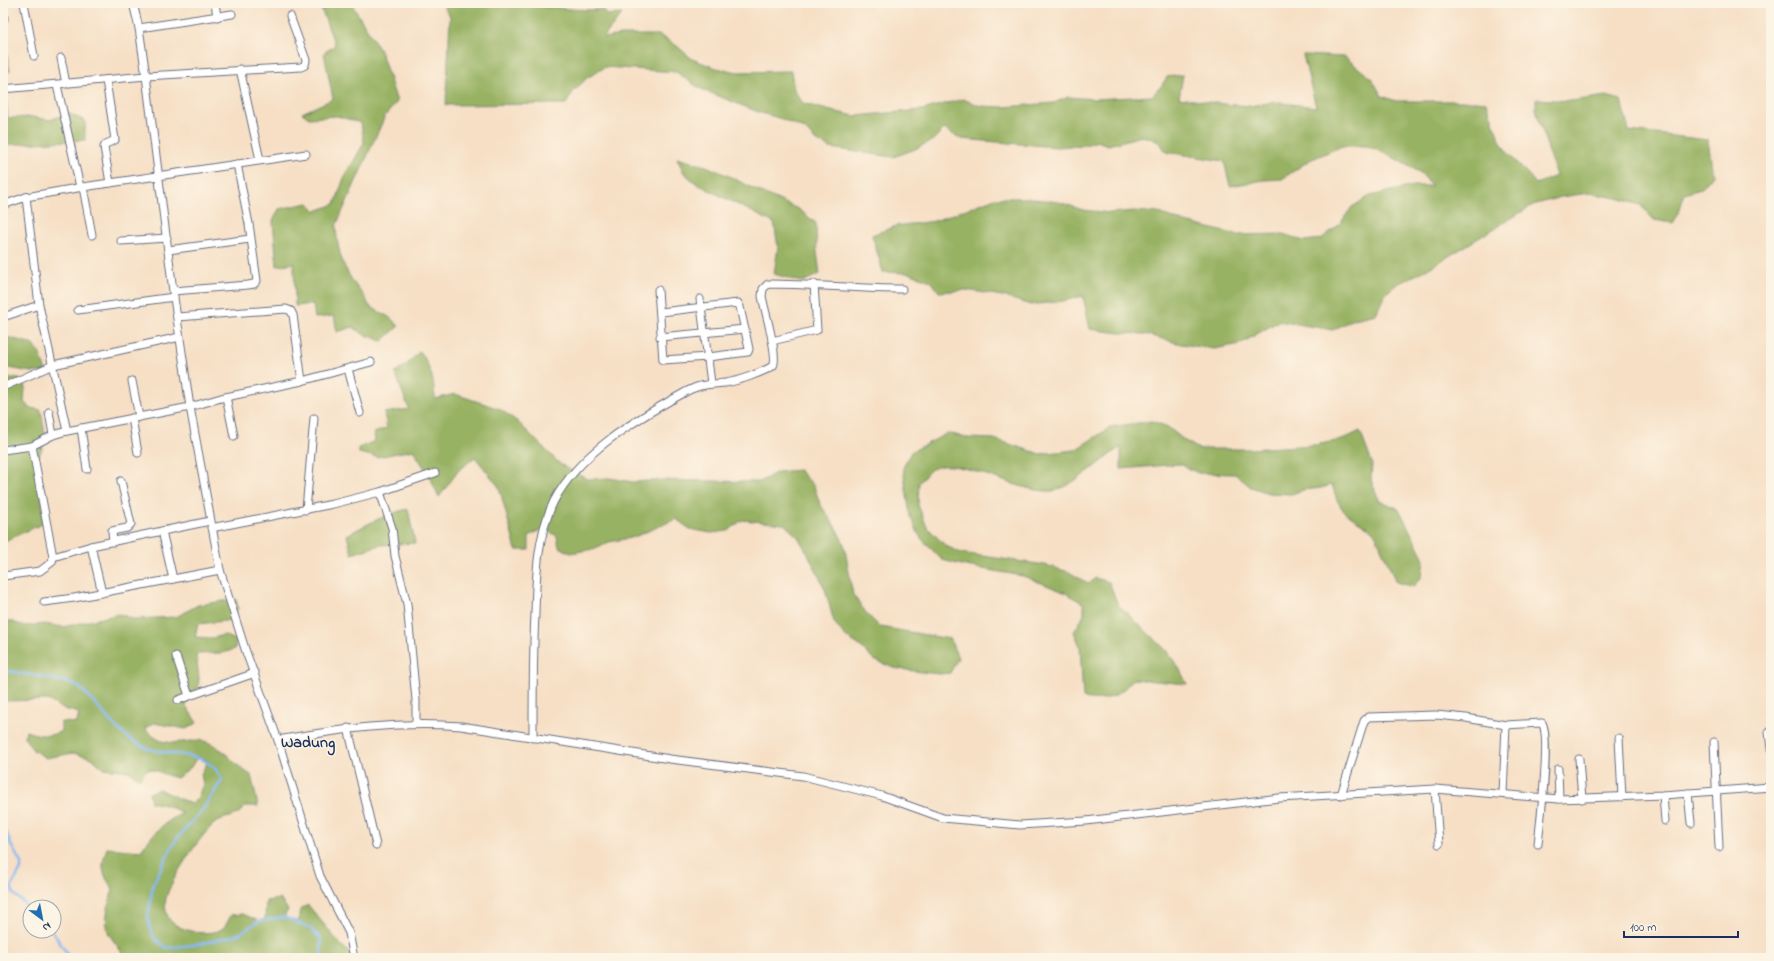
<svg xmlns="http://www.w3.org/2000/svg" width="1774" height="961" font-family="'Indie Flower',sans-serif">
<style>
.forest{fill:#98b264;stroke:#5a7061}
.lines{fill:none;stroke-linecap:round;stroke-linejoin:round}
.stream{stroke:#87b9f3;stroke-width:2.5}
.street-casing{stroke:#686d82;stroke-width:9}
.street{stroke:#fff;stroke-width:7}
.labels{text-anchor:middle;dominant-baseline:central;stroke-width:3;stroke-linejoin:round;paint-order:stroke}
.quarter-label{font-size:16px;font-weight:bold;fill:#1b2f5e;stroke:#fcf5e5}
</style>
<rect width="100%" height="100%" fill="#fcf5e5"/>
<filter id="ink" filterUnits="userSpaceOnUse"><feTurbulence type="fractalNoise" baseFrequency=".025" numOctaves="2"/><feDisplacementMap in="SourceGraphic" scale="8" xChannelSelector="R" yChannelSelector="G"/><feConvolveMatrix kernelMatrix="1 2 1 2 8 2 1 2 1" color-interpolation-filters="sRGB"/></filter>
<filter id="wash" filterUnits="userSpaceOnUse"><feTurbulence type="fractalNoise" baseFrequency=".012" numOctaves="4" result="noise"/><feDisplacementMap in="SourceGraphic" scale="16" xChannelSelector="R" yChannelSelector="G"/><feGaussianBlur stdDeviation="0.9" result="paint"/><feColorMatrix in="noise" values="0 0 0 0 0 0 0 0 0 0 0 0 0 0 0 0 0 1.4 0 .05"/><feComposite in="paint" operator="in"/></filter>
<g filter="url(#wash)">
<rect width="100%" height="100%" fill="#f6dfc5"/>
<g class="forest">
<path d="M319 3H351L381 52 397 102 385 116 336 226C337 246 341 263 352 280 359 292 364 292 369 306L389 317 399 326 382 341 363 334 353 327 337 332 334 316 315 318 313 304 295 306 294 263 277 266 273 221 279 209 308 203 316 211 335 204 344 178 364 143 361 123 337 116 309 118 302 113 333 99 324 53 335 45Z"/>
<path d="M441 3C466 3 493 1 518 3 547 6 575 12 604 9L605 15 622 14 603 38 621 35H659L677 46 692 59 716 68 738 72 791 71 794 90 803 103 827 110 855 116 922 110 963 99 980 106 1004 107 1054 103 1068 97 1095 99 1152 96 1162 85 1167 77 1183 75 1179 98 1224 104 1251 106 1273 102 1316 107 1303 55 1345 57 1372 79 1382 96 1396 101H1476L1486 102C1492 116 1497 137 1505 149 1514 162 1527 171 1536 184L1556 176 1536 109V99L1572 101 1606 96 1621 100 1629 131 1708 140 1713 175 1701 189 1684 194 1680 210 1672 223 1654 220 1641 205 1617 198 1589 193 1561 197 1533 205 1426 270 1397 284 1385 294 1376 314 1354 319 1333 330 1279 321 1240 344 1214 349 1181 344 1144 334 1119 333 1090 329 1083 296 1063 301 1030 305 1003 296 966 290 939 292 931 281 908 273 883 272 872 235 896 226 935 221 995 198H1027L1059 202 1083 210 1110 213 1134 211 1159 213 1181 221 1237 235 1283 234 1304 241 1321 239 1339 225 1352 207 1370 196 1413 186H1432L1421 173 1394 158 1368 146H1342L1310 160 1282 179 1264 180 1230 186 1224 161 1166 152 1159 141 1142 136 1108 145 1097 141 1085 145 1057 147 961 139 944 129 933 140 913 150 893 157 830 148 814 139 805 129 782 119 758 112 701 89 676 72 605 67 587 78 573 92 566 104 446 105 450 16Z"/>
<polygon points="3,36 10,71 3,76"/>
<polygon points="5,88 8,118 32,117 50,120 68,113 85,121 85,140 3,145 3,89"/>
<polygon points="677,158 706,166 729,176 752,188 798,209 816,223 817,252 820,274 802,282 774,274 778,247 774,223 697,184 684,173"/>
<path d="M3 336C33 345 36 338 46 372H32L3 367Z"/>
<path d="M420 351C431 367 434 381 435 399L455 394 500 409 518 422 560 464 587 479 609 478 633 482 662 480 760 482 777 472 799 470 814 486 820 504 836 528 844 544 853 595 867 614 880 627 950 639 958 658 950 673 939 674 921 672 894 668 874 660 860 646 845 636 834 622 825 589 808 554 798 537 784 524 742 520 728 531 711 533 690 529 676 519 634 537 609 542 593 549 571 553 559 547 557 536 544 528 529 536V550H516L499 487 475 457 459 470 439 497 429 475 413 450 377 457 359 453 358 448 375 441 374 433 387 428 384 413 409 409 395 373 405 366Z"/>
<polygon points="3,377 19,378 25,387 24,402 30,408 41,410 46,440 38,458 44,523 3,542"/>
<path d="M1152 421 1168 427 1185 441 1199 449H1249L1314 445 1342 440 1360 431 1372 463 1371 480 1379 500 1399 509 1424 559 1422 576 1413 587 1396 582 1375 534 1369 528 1345 513 1337 500 1332 485 1321 488 1303 490 1292 494 1268 493 1251 487 1235 474 1198 473 1180 464 1121 469V447C1105 457 1070 489 1052 491 1019 494 959 456 934 468 928 470 923 479 919 483L918 505 927 527 946 546 961 553 1045 565 1069 572 1089 584 1095 578 1109 582 1118 605 1165 649 1179 668 1187 684 1133 679C1117 698 1107 702 1083 698L1080 646 1074 632 1084 615V604L1064 592 1023 576 966 566 942 560 920 537 910 516 903 468 911 452 948 433 968 438 994 439 1040 454 1075 450 1111 427Z"/>
<path d="M408 509 415 543 380 545 352 554 347 535C367 524 386 514 408 509Z"/>
<path d="M236 599 238 608 232 620 198 624 195 637 212 638 224 635 236 640 235 649 223 653 196 654 199 678 198 689 190 695 186 706 197 723 186 729 154 723 145 728C160 746 170 743 192 741 196 741 200 740 204 741 228 749 230 763 251 775L258 806H245C235 821 225 814 214 824 199 837 171 879 166 898 164 906 166 918 173 923 184 932 211 937 223 928 226 926 229 919 231 915L243 914 259 921 265 919 266 901 280 899 288 910 284 917 298 922 300 910 308 905 341 945 352 955 351 958H124C120 947 114 943 109 934 103 925 109 899 113 890 102 872 100 868 107 848L141 851C152 834 165 821 183 813L168 806 151 802 149 793 159 789 191 804 198 797 203 784 201 774 208 761 197 757 191 767 177 778C166 776 159 770 147 769L139 779 129 771 103 768 92 758 73 753 46 758 33 750 24 737 26 731C38 735 50 738 61 731V722L77 723 79 713 61 708 48 700 3 701V619L25 626 44 624 63 627 119 614 133 619 176 617 198 605Z"/>
</g>
<g class="lines">
<g class="stream">
<path d="M3 670C17 673 72 680 80 688 101 707 117 736 145 747 172 759 208 747 222 780L204 808 175 841 153 884 148 917 150 929 156 940 167 948 200 944 237 935 259 921 284 917 310 928 321 939V958"/>
<polyline points="3,822 11,845 21,863 21,869 11,887 14,894 30,909"/>
<polyline points="52,931 70,958"/>
</g>
</g>
</g>
<g filter="url(#ink)">
<g class="lines">
<defs>
<g id="street">
<polyline points="24,3 34,56"/>
<polyline points="133,3 139,28 146,76 173,291 190,407 220,570 246,652 278,740 320,876 349,933 354,958"/>
<polyline points="215,3 217,17"/>
<polyline points="3,12 4,19"/>
<polyline points="139,28 232,14"/>
<polyline points="61,58 66,84"/>
<polyline points="240,69 260,160"/>
<polyline points="106,80 115,140 106,144 104,147 110,183"/>
<polyline points="57,85 80,187"/>
<polyline points="3,89 146,76 301,67 305,65 306,60 290,16"/>
<polyline points="83,187 92,235"/>
<polyline points="26,197 39,305 67,431"/>
<polyline points="3,205 26,197 83,187 306,154"/>
<polyline points="121,241 167,238"/>
<polyline points="168,250 250,239"/>
<polyline points="658,290 663,360 708,357 748,352 749,349 740,307 738,303 661,312"/>
<polyline points="173,291 248,285 254,284 257,281 249,224 237,164"/>
<polyline points="700,299 711,383"/>
<polyline points="78,310 174,297"/>
<polyline points="3,317 39,305"/>
<polyline points="177,317 286,309 291,311 293,315 302,381"/>
<polyline points="660,337 745,329"/>
<polyline points="772,341 817,330 814,284"/>
<polyline points="348,369 360,413"/>
<polyline points="132,381 139,417"/>
<polyline points="3,387 53,365 180,337"/>
<polyline points="226,397 234,436"/>
<polyline points="49,412 53,435"/>
<polyline points="132,418 138,453"/>
<polyline points="81,428 87,469"/>
<polyline points="3,450 32,446"/>
<polyline points="380,492 392,528 395,556 407,604 416,700 416,724"/>
<polyline points="306,510 314,418"/>
<polyline points="211,528 333,504 380,492 435,473"/>
<polyline points="162,531 173,579"/>
<polyline points="113,542 112,531 127,528 131,524 121,481"/>
<polyline points="91,546 102,593"/>
<polyline points="53,557 91,546 210,521"/>
<polyline points="3,576 40,571 52,562 53,557 32,446 53,435 67,431 190,407 221,398 302,381 371,362"/>
<polyline points="44,602 74,598 220,570"/>
<polyline points="176,656 189,696"/>
<polyline points="178,700 255,673"/>
<polyline points="348,728 376,845"/>
<polyline points="1769,732 1771,749"/>
<path d="M533 738C533 697 533 655 535 614 536 577 537 535 554 501 579 453 635 420 682 394 699 384 706 385 725 383 739 381 761 373 773 366 779 357 764 308 762 296L763 289 768 284C813 284 857 289 902 289"/>
<polyline points="1619,738 1622,797"/>
<path d="M278 740C340 729 399 721 461 726L670 759 803 776 882 796 943 818 1020 825 1086 821 1279 798 1435 789 1559 799 1663 795 1771 787"/>
<polyline points="1714,742 1719,847"/>
<polyline points="1579,759 1582,799"/>
<polyline points="1558,769 1559,799"/>
<polyline points="1435,789 1439,844"/>
<polyline points="1688,793 1691,823"/>
<polyline points="1503,794 1506,725"/>
<path d="M1341 795 1364 721 1368 717 1436 715 1466 718 1506 725 1542 723C1551 735 1540 825 1538 844"/>
<polyline points="1663,795 1665,821"/>
</g>
</defs>
<use href="#street" class="street-casing"/>
<use href="#street" class="street"/>
</g>
</g>
<g class="labels">
<g class="quarter-label">
<text x="308" y="743">Wadung</text>
</g>
</g>
<rect width="1774" height="961" fill="none" stroke="#fcf5e5" stroke-width="16"/>
<g transform="translate(42 919) rotate(148)"><circle r="19" fill="#fcf5e5" stroke="#a2a6af"/>
<path d="M0-3L7 15L0 10L-7 15Z" fill="#1f6fb2"/>
<text y="-6" font-size="11" font-weight="bold" text-anchor="middle" fill="#1b2f5e">N</text>
</g>
<path d="M1624 931v6h114v-6" fill="none" stroke="#1b2f5e" stroke-width="2"/>
<text x="1630" y="931" font-size="12" fill="#1b2f5e" stroke="#fcf5e5" stroke-width="3" paint-order="stroke">100 m</text>
</svg>
